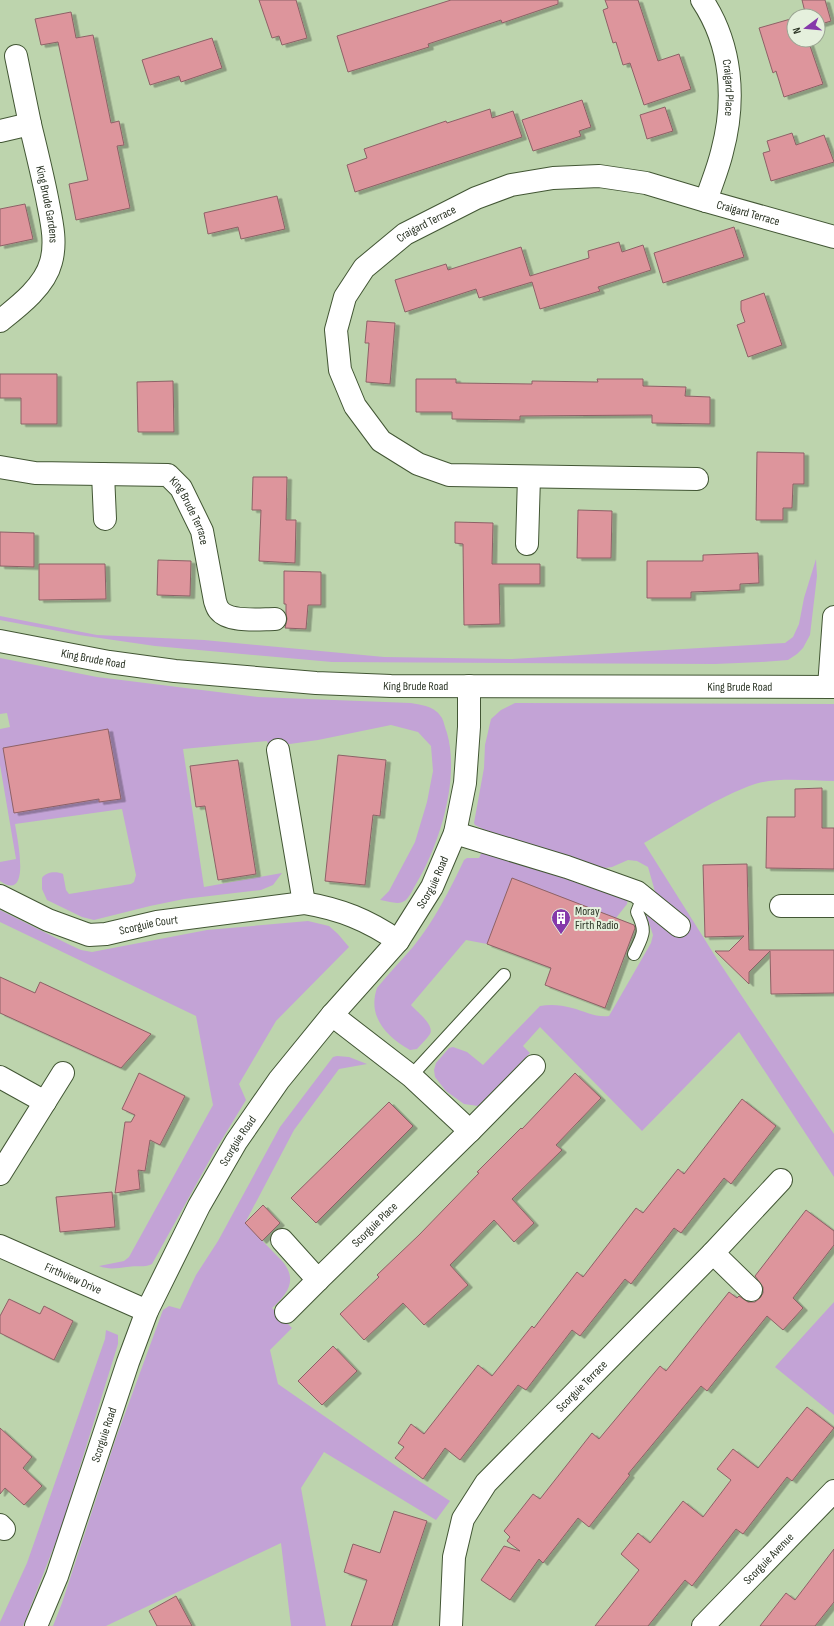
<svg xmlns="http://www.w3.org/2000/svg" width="834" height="1626" font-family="'Sofia Sans Condensed',sans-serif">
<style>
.green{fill:#c3a3d6}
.building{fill:#dd959c;stroke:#8d6166;filter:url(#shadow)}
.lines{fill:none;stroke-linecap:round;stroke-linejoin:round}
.service-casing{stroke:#425634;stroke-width:14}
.minor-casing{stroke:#425634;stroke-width:24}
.tertiary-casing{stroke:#425634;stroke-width:24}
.service{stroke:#fff;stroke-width:12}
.minor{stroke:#fff;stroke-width:22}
.tertiary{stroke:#fff;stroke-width:22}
.labels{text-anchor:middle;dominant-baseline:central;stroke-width:4;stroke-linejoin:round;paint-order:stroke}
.street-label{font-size:12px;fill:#2b3425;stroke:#e5f0dd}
.poi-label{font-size:12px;fill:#2b3425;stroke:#e5f0dd;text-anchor:start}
</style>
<defs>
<filter id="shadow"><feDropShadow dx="4.5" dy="2.5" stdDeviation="0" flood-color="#0004"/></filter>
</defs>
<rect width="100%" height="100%" fill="#bdd4ad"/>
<g class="green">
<polygon points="816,559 817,576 810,635 803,648 797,654 788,660 761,662 715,664 332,662 155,646 79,635 0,620 0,616 97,635 204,640 384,657 512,659 785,643 793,637 799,624 804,598"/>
<path d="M0 658 97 677 258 697 410 703C422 705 435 706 442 718 444 722 445 728 447 733 460 778 440 844 416 884 413 889 410 896 406 900 399 906 389 901 380 900L389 891 415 842 427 802 433 771 431 746 418 732 391 725 318 740 269 747 267 741 183 749 204 887 282 873 273 885 261 890 184 899 150 906 94 920 82 917 47 900 42 889V878C46 872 56 871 63 874L66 890 69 894 131 884 134 882 136 875 122 809 15 824C17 837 32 903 0 881V862L16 859 0 765V729L10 727 7 713 0 714Z"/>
<path d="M515 703 834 704V781C810 781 778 777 755 784 717 797 679 823 644 843L717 959 834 1134V1177L739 1032 642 1131 540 1027 523 1046 530 1053 478 1106 464 1104 446 1091 435 1077 434 1070 436 1063 449 1048 453 1047 467 1052 483 1065 540 1006C551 1004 561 1005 572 1008 584 1011 597 1018 609 1016L651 943 653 935 646 914 656 895 648 867 637 861 628 860 612 867 605 868 594 866 489 834 487 831 475 825 474 823 484 768 485 745 491 719 501 710Z"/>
<path d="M483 850 628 897 627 904 616 918 575 902 568 918 556 895 512 878 487 944 466 940 411 1005C416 1011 435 1025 430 1034 427 1039 421 1044 417 1049L410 1050C387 1037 367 1017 377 988 388 974 401 961 413 947 434 921 450 890 464 860L467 858H479Z"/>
<path d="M0 910 70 945 81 950 92 952 207 930 308 921 329 926 338 934 349 947 276 1021 239 1084 246 1100 213 1154 152 1264C144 1268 136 1265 127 1267 117 1268 109 1270 99 1266L124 1261 129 1257 213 1105 196 1016 0 922Z"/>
<path d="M337 1056 349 1057 367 1064 339 1069 294 1130 245 1223 283 1262C298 1281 287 1294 272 1308L292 1328 270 1350 278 1384 399 1468 450 1501 436 1520 324 1452 301 1488 326 1626H291L281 1543 106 1626H53L62 1603 116 1438 163 1310 169 1306 180 1309 196 1275 218 1241 280 1127 333 1057Z"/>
<polygon points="834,1302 834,1415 775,1367"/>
<polygon points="106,1330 118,1335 118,1344 60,1531 23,1626 0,1626 0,1622 27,1563 105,1339"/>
</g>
<g class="building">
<polygon points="259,0 296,0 307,38 282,45 279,36 272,38"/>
<polygon points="451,0 558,0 558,4 502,23 501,20 428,44 429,47 348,72 337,36"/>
<polygon points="605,0 638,0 658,61 679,54 691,89 644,105 630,63 623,65 616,42 613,43 603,10 608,8"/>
<polygon points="802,0 825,0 831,21 818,25 818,16 806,16"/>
<polygon points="71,12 76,38 93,35 111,123 119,121 124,145 117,146 130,208 76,220 69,184 88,180 58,42 41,45 35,19"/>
<polygon points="794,18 794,40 808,40 823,84 784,97 776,71 773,73 759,28"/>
<polygon points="212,38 222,68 181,82 179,76 150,85 142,60"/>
<polygon points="582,100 591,127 579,131 581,136 533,151 522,120"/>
<polygon points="665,107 673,131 647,139 640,115"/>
<polygon points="490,109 492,118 513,111 522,137 355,192 347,165 367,158 364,149 446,121 447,123"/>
<polygon points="792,133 796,145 824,135 834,162 771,181 763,153 770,151 767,141"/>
<polygon points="277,196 285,229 241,239 238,227 208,234 204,213"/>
<polygon points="25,204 33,239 0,246 0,209"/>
<polygon points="734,227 744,257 663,283 654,253"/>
<polygon points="619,242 622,252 643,245 651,270 598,287 600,291 540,309 532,282 479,298 476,289 405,312 395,280 446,264 448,270 521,247 530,276 589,258 588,251"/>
<polygon points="764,293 782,345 748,357 737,325 745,322 741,310 741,301"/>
<polygon points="367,321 395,323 390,384 366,382 369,343 365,343"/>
<polygon points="0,374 57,374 57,424 21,424 21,398 0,398"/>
<polygon points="416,379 456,379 456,383 532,384 532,381 598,382 597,379 643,379 643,386 686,387 685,396 710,397 710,424 652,423 652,415 520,416 520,420 452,419 452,412 416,412"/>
<polygon points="173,381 174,432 138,432 137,382"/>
<polygon points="757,452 804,453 804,484 793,484 792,508 783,508 783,520 756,520"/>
<polygon points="253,477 287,477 286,520 296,520 295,563 259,561 261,510 252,510"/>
<polygon points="578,510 612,511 611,558 577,558"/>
<polygon points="455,522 493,523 492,564 540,564 540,584 499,584 500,624 464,625 463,544 455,543"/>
<polygon points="0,532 34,533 34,567 0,566"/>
<polygon points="758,553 759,583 740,584 740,590 691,592 691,598 647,598 647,561 703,561 703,555"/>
<polygon points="158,560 191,561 190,596 157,595"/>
<polygon points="39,564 105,564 106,599 39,600"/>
<polygon points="284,571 321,572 321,605 308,605 306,629 285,628 287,619 286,613 286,604 284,604"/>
<polygon points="108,729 121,799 99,802 99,799 14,813 3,748"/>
<polygon points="338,755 386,760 380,816 373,815 365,885 325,881"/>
<polygon points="238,760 256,874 218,880 205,806 196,807 190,766"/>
<polygon points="822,788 822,828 834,828 834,869 766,868 767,817 795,817 795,789"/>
<polygon points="747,864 749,950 834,950 834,993 771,994 770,951 749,972 749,984 715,951 729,951 744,936 705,937 703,865"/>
<polygon points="512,878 634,925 635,928 605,1008 545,985 551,968 487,944"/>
<polygon points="0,977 35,993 40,982 151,1034 121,1068 0,1013"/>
<polygon points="139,1073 185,1096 160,1145 150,1140 145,1171 138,1170 140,1189 115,1193 125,1122 131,1122 135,1115 122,1109"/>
<polygon points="575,1073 601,1098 556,1145 562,1150 512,1199 534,1223 514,1242 494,1220 450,1265 468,1285 424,1325 403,1303 364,1340 340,1314 379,1277 377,1275 419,1235 479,1173 477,1172 521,1128 522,1129"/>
<polygon points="742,1099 776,1126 731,1184 724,1178 681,1233 674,1228 631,1284 625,1279 580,1336 572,1330 526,1390 518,1385 460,1460 445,1448 423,1479 395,1458 404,1447 398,1443 411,1424 424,1434 478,1365 492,1376 532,1326 534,1328 577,1272 583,1277 636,1208 643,1213 678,1169 684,1174"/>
<polygon points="389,1102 413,1126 316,1223 291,1198"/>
<polygon points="112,1192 115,1227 60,1232 56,1197"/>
<polygon points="263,1205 280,1223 262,1241 245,1223"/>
<polygon points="806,1210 834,1231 834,1245 793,1298 803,1308 783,1330 767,1316 707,1391 701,1386 628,1474 630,1475 589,1527 578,1518 543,1563 539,1559 510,1600 481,1580 504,1546 520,1551 507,1541 510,1537 504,1531 533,1494 540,1499 592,1433 599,1439 660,1366 666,1371 729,1292 737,1298 739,1296 748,1302 755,1302 760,1298 763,1293 763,1287 755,1276"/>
<polygon points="9,1299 40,1314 44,1306 73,1321 54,1360 0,1333 0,1316"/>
<polygon points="333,1346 357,1371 322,1405 298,1381"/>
<polygon points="807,1407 834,1428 792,1481 787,1477 743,1534 736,1529 692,1586 685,1580 648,1626 595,1626 639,1570 621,1554 638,1533 650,1543 683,1501 703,1517 731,1480 717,1469 733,1449 758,1468"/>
<polygon points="0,1428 32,1457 23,1468 42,1486 24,1505 5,1488 0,1494"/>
<polygon points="394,1511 427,1521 392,1626 351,1626 367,1580 344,1572 353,1544 380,1553"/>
<polygon points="834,1549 834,1602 815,1626 760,1626 786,1593 795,1600"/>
<polygon points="176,1596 192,1626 157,1626 149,1611"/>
</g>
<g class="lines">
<defs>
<g id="service">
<path d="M634 954C643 935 647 932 637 912L643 897"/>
<polyline points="411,1076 504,975"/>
</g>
<g id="minor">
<path id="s1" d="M702 0C732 45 736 100 722 152 718 169 711 185 706 201"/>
<polyline points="16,56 30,124"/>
<path id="s2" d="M0 131 30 124C36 149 42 173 47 198 51 219 57 241 51 262 45 286 19 306 0 321"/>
<path id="s3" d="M0 467 35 473 168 475 181 488 202 531 215 601C216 604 217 608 219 610 229 623 260 619 275 619"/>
<polyline points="103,474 105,519"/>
<path id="s4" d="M697 479 449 475 418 464 381 441 355 406 340 370 336 330 345 297 364 268 405 234 476 198 511 185 553 178 599 176 646 183 706 201 834 237"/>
<polyline points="527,544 529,477"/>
<polyline points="829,687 834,617"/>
<polyline points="278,750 304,903"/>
<polyline points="455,833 567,867 637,892 679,926"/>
<path id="s5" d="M0 896 48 920 89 935 106 934 157 922 304 903C340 909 368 920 398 941"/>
<polyline points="781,906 834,906"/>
<polyline points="0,1077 45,1102"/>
<polyline points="470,1131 534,1066"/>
<polyline points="0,1174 63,1073"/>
<path id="s6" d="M282 1240 318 1280 470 1131 411 1076 332 1015"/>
<path id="s7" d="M0 1246 147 1311"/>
<polyline points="713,1253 751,1290"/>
<polyline points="286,1312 318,1280"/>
<polyline points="0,1525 4,1529"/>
<path id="s8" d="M451 1626 454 1557 463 1519 486 1483 713 1253 781 1180"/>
<path id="s9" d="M703 1626 834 1491"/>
</g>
<g id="tertiary">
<path id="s10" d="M0 641 109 662 175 671 316 683 391 686 834 687"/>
<path id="s11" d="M36 1626 57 1576 128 1362 147 1311 199 1206 236 1142 279 1080 332 1015 398 941 432 887 455 833 465 783 469 727V686"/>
</g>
</defs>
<use href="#service" class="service-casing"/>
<use href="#minor" class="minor-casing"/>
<use href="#tertiary" class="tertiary-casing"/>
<use href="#service" class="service"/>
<use href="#minor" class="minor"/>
<use href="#tertiary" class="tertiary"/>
</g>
<defs>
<symbol id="building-pin" viewBox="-11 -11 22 30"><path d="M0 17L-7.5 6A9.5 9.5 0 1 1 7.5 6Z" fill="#8539aa" stroke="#e5f0dd"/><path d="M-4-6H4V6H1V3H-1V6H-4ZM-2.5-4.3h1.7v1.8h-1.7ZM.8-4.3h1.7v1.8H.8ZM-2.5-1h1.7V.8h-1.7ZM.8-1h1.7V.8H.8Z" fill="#fff"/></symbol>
</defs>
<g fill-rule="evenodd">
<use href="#building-pin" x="550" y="907" width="22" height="30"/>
</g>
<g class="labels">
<g class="street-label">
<text stroke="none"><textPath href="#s1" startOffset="93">Craigard Place</textPath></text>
<text stroke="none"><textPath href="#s2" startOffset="113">King Brude Gardens</textPath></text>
<text stroke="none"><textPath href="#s4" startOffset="929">Craigard Terrace</textPath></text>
<text stroke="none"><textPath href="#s4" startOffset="593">Craigard Terrace</textPath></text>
<text stroke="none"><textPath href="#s3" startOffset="211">King Brude Terrace</textPath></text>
<text stroke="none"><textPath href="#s10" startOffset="95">King Brude Road</textPath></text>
<text stroke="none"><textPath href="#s10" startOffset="419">King Brude Road</textPath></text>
<text stroke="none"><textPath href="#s10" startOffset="743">King Brude Road</textPath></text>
<text stroke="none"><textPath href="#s11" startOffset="852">Scorguie Road</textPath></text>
<text stroke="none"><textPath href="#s5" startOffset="158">Scorguie Court</textPath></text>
<text stroke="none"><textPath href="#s11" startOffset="527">Scorguie Road</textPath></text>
<text stroke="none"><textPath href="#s6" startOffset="133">Scorguie Place</textPath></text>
<text stroke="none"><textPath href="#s7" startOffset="80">Firthview Drive</textPath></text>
<text stroke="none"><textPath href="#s8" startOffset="287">Scorguie Terrace</textPath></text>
<text stroke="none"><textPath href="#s11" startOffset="203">Scorguie Road</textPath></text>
<text stroke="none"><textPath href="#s9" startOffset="94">Scorguie Avenue</textPath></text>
</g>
<g class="poi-label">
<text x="575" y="911">Moray<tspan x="575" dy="14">Firth Radio</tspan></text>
</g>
</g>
<g transform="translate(806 28) rotate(254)"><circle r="19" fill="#e5f0dd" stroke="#9ba593"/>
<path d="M0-3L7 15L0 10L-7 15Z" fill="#8539aa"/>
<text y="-6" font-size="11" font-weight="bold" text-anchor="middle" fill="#2b3425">N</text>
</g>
</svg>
